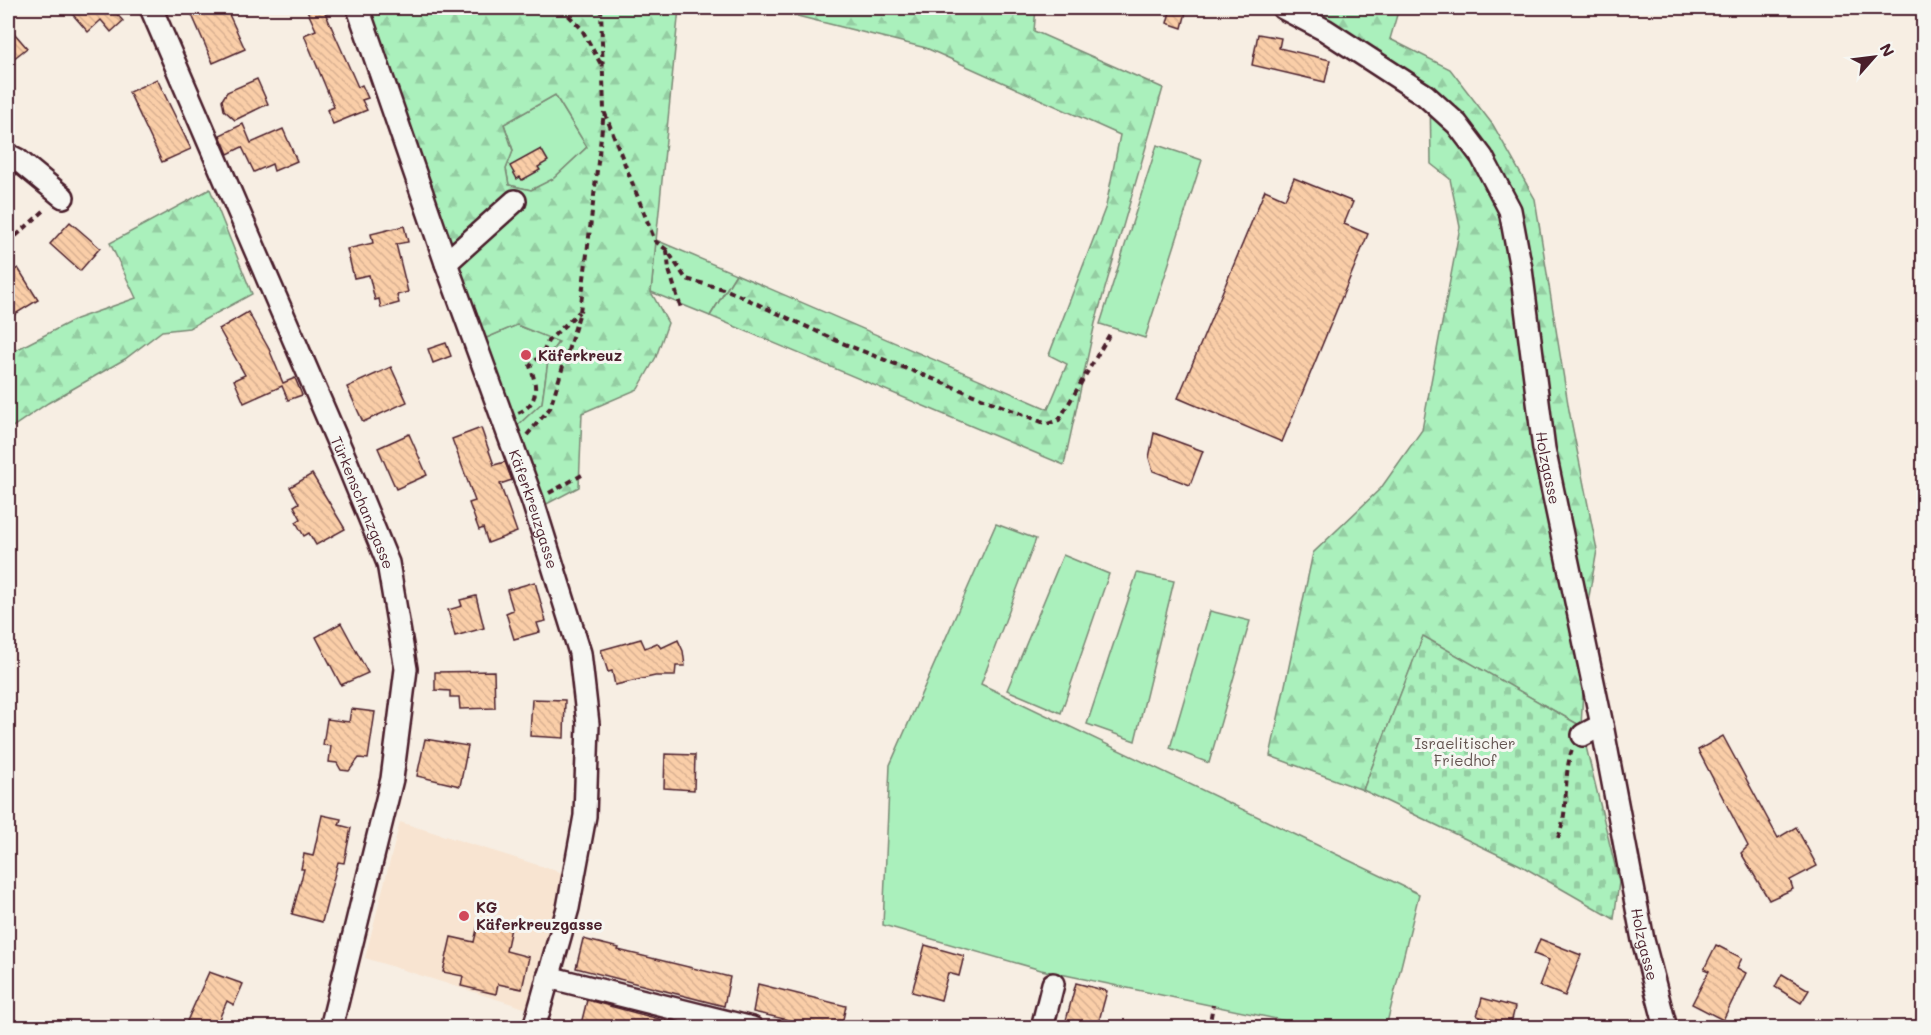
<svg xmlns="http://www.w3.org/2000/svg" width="1931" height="1035" font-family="Mali,sans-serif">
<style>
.built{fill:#f8e4d1}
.green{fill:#aaf0bc;stroke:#7a8874;stroke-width:1.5}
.forest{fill:url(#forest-firs);stroke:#7a8874;stroke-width:1.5;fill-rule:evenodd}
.cemetery{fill:url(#cemetery-stones);stroke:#7a8874;stroke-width:1.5}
.building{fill:url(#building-back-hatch);stroke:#4a1f2b;stroke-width:1.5}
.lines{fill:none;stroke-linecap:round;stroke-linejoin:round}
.minor-casing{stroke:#4a1f2b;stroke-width:26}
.path{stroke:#4a1f2b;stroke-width:4;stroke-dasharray:6 4.5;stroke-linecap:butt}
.minor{stroke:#f6f6f2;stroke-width:21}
.poi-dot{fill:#d1495b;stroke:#f6f6f2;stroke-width:2}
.labels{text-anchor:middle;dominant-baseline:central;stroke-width:6;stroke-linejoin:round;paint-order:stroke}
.poi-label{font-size:15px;font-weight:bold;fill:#4a1f2b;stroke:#f6f6f2;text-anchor:start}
.street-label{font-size:15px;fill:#4a1f2b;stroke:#f6f6f2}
.park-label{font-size:15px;fill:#62534f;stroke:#f6f6f2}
</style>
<defs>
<pattern id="forest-firs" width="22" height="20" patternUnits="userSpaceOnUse" patternTransform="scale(1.5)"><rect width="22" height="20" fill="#aaf0bc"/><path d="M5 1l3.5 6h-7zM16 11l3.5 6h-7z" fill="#94cda2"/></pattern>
<pattern id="cemetery-stones" width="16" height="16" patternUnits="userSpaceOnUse" patternTransform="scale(1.5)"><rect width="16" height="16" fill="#aaf0bc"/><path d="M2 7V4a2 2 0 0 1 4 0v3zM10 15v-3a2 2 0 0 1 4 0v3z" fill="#94cda2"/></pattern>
<pattern id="building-back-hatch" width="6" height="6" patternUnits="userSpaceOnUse" patternTransform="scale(1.5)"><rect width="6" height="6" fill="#facea8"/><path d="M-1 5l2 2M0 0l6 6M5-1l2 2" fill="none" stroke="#d8b091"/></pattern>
</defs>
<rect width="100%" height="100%" fill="#f7eee3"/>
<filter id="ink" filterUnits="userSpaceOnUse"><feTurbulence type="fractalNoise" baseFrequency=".0167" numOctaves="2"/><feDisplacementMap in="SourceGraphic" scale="12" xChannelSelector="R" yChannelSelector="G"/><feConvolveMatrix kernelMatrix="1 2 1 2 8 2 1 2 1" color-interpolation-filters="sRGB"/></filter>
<g filter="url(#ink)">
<polygon class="built" points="400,822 563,873 531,1010 365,958"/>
<g class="green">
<polygon points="555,95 587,147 553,179 531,190 509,185 506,169 513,150 504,124"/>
<polygon points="1157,145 1202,160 1145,338 1100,324"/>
<polygon points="656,240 736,274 710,316 651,292"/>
<polygon points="517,325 559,341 549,355 542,403 516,427 484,339"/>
<polygon points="996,524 1036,539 981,684 1419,894 1386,1027 1315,1027 1041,970 883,925 890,765"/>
<polygon points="1063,555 1109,574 1061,713 1007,690"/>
<polygon points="1137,573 1174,581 1135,741 1087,724"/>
<polygon points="1210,611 1250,621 1209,763 1170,748"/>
</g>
<g class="forest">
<path d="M367 8H679L651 292 668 323 656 357 638 389 582 413 579 487 543 506 516 427 542 403 549 354 559 342 517 325 484 339ZM555 95 587 147 553 179 531 190 509 185 506 169 513 151 504 124Z"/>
<polygon points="765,8 1036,8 1034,31 1163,88 1095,323 1064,465 710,316 736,274 1048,409 1067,364 1049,355 1106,206 1120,135 926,48"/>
<polygon points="1304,8 1399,8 1390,39 1450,69 1493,125 1535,199 1569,410 1597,550 1588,602 1581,726 1423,637 1363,790 1270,756 1313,553 1381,488 1422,430 1460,227 1450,179 1431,164 1430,89"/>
<polygon points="210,189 252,294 189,328 162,331 125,359 48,403 8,430 8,354 76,319 136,298 110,243"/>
</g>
<polygon class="cemetery" points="1423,636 1581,726 1619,882 1614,919 1520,865 1363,790"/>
<g class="building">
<polygon points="67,8 116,8 113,10 123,21 111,32 101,20 88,32"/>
<polygon points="189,8 226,8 245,49 213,63"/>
<polygon points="306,8 323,8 358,87 362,85 368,98 362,100 367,110 333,124 327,110 334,107 304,35 316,30"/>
<polygon points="1171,8 1187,8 1182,28 1167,23"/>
<polygon points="8,26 27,48 8,63"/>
<polygon points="1258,34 1281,38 1279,48 1330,60 1325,82 1252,65"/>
<polygon points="157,79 191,149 162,162 129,92"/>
<polygon points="257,79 268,104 235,120 224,110 222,100 227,92"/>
<polygon points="243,124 251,143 283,129 297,161 274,171 272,164 254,172 242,147 228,154 220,135"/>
<polygon points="541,149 548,161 538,167 540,170 522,180 520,177 517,179 510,166"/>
<polygon points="1294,178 1353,202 1344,224 1368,234 1282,442 1178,398 1265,190 1285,199"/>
<polygon points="70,222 100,248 80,271 50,244"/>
<polygon points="404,226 408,242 396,244 408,292 397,295 399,303 381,308 379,299 375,300 369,275 354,278 347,249 373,243 371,234"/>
<polygon points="18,268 38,300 12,316 8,308 8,274"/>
<polygon points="248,312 269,349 283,383 295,378 302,395 288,400 282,386 244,403 234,380 245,375 219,329"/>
<polygon points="446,343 451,356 433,363 428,349"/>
<polygon points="391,367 407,402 363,422 347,387"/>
<polygon points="481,428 494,465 505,462 512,480 500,484 517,532 488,543 483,528 479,530 469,503 475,501 452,439"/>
<polygon points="1154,433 1203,451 1190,485 1153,471 1149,458"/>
<polygon points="409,434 427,475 396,489 378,448"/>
<polygon points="312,474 345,529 316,545 309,533 304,536 296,522 301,519 294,506 299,503 290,487"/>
<polygon points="535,582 546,621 537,623 540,632 514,639 506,613 513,610 507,590"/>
<polygon points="476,596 484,628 455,636 448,610 462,606 460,600"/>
<polygon points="341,623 368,673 341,685 316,637"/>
<polygon points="641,639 645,648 657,643 661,648 678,640 683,651 685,666 676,666 675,676 655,676 615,685 612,671 608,672 601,650"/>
<polygon points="494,671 495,708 460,709 459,697 450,697 450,691 435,690 435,672"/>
<polygon points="532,699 565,700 564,738 530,736"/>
<polygon points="351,709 375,712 368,759 359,758 349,771 341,770 337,763 329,762 331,746 323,745 327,719 349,722"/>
<polygon points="1723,736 1778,838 1796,827 1817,866 1790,880 1793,889 1769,900 1741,853 1748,846 1698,750"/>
<polygon points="425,739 468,746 460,786 417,776"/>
<polygon points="665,754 695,755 694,790 664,788"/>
<polygon points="322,815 341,819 339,825 351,828 344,863 338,862 322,922 292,914 304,869 301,869 304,854 313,856"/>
<polygon points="479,921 511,928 506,951 529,957 522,989 498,984 496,994 461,986 463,976 443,972 451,937 474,942"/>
<polygon points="583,939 619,948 618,950 730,977 724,1006 576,968"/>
<polygon points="1540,939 1581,955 1565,996 1539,986 1549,960 1534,954"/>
<polygon points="925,945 964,956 959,976 948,973 941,1000 912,992"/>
<polygon points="1716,945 1742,958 1737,968 1746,973 1723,1020 1692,1004 1709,971 1704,969"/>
<polygon points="209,972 243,984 234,1005 227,1001 215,1028 201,1028 187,1021"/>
<polygon points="1782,974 1809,990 1801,1003 1775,987"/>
<polygon points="1076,983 1107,991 1097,1028 1064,1028"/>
<polygon points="758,984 846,1006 841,1028 797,1028 788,1025 789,1020 753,1012"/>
<polygon points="1482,998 1515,1007 1511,1024 1477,1016"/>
<polygon points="587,1000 674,1023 673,1028 580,1028"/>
</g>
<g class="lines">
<defs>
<g id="minor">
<path id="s1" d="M151 8 347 463 388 563 406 669 392 779 331 1028"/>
<path id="s2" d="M358 8 446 263 533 502 580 653 588 724 585 816 568 908 534 1028"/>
<path id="s3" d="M1283 8 1325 30 1425 95 1457 124 1482 157 1510 210 1521 269 1544 449 1602 725 1643 940 1666 1028"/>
<polyline points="8,155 18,160 63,197"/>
<polyline points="446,263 515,201"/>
<polyline points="1583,735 1602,725"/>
<polyline points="548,977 752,1028"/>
<polyline points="1042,1028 1053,984"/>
</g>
</defs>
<use href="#minor" class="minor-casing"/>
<g class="path">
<polyline points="561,8 581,28 603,68"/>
<polyline points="601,8 604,111 655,241 667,250 686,279 727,290 842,343 1047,424 1059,420 1111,332"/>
<polyline points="8,243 47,208"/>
<polyline points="667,250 669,270 681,308"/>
<path d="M518 413C540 403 537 385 530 366L543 353 548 341 579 312"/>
<polyline points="527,435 550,408 580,312 604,112"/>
<polyline points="549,493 582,475"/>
<path d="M1558 838C1570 808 1562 778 1572 750"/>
<polyline points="1209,1028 1213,1005"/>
</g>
<use href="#minor" class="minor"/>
</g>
</g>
<g class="poi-dot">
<circle cx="526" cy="355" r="6"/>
<circle cx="464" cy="916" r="6"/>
</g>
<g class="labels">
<g class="poi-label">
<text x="538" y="355">Käferkreuz</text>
<text x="476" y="907">KG<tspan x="476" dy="17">Käferkreuzgasse</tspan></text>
</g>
<g class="street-label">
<text stroke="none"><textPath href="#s3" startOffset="572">Holzgasse</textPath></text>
<text stroke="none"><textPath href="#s1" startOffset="538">Türkenschanzgasse</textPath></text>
<text stroke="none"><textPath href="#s2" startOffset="531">Käferkreuzgasse</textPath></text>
<text stroke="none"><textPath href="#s3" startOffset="1058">Holzgasse</textPath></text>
</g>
<g class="park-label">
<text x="1465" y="743">Israelitischer<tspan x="1465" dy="17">Friedhof</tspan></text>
</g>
</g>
<rect width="1931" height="1035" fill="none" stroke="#f6f6f2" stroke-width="30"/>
<rect x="15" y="15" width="1901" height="1005" fill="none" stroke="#4a1f2b" stroke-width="2" filter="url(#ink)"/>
<g transform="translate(1874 57) rotate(62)" stroke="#f6f6f2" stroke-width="4.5" paint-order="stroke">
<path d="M0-4.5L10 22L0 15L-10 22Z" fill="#4a1f2b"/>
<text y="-9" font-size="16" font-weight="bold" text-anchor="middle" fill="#4a1f2b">N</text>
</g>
</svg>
